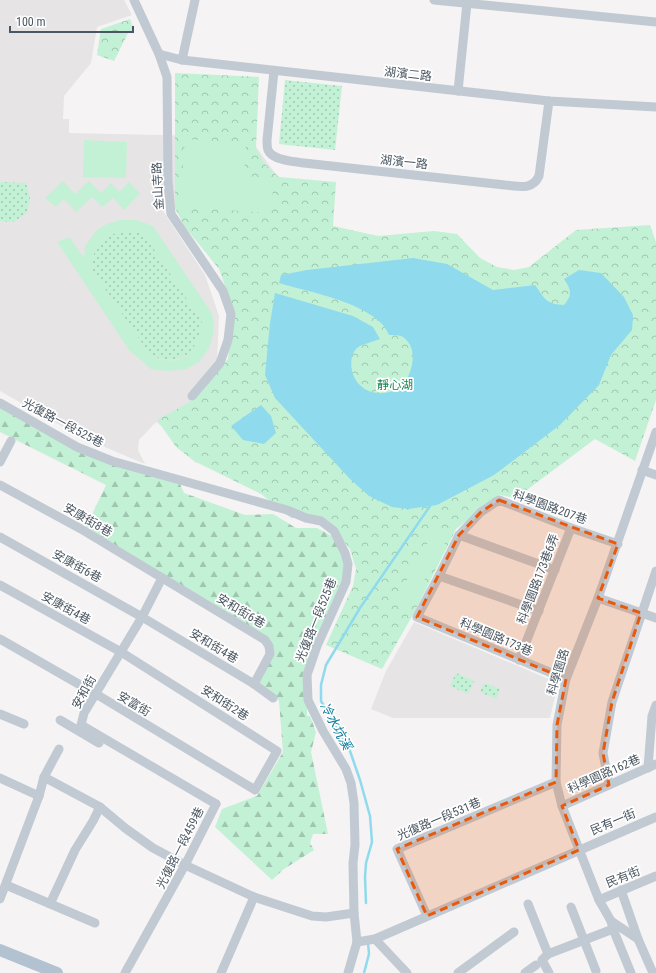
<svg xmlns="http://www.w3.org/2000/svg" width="656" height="973" font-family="'Roboto Condensed','Noto Sans TC',sans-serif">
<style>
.education{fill:#e6e4e5}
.grass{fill:url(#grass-dots)}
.forest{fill:url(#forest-firs)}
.park{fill:url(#park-crowns)}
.pitch{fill:#c3f1d5;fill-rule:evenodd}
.water{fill:#90daee}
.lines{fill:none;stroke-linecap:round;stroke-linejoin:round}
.stream{stroke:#90daee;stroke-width:2.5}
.minor{stroke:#c1cad2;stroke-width:9}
.major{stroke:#b3c2d1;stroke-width:12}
.marked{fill:#e8590c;fill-opacity:0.2;stroke:#e8590c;stroke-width:3;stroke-dasharray:8 5;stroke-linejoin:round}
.labels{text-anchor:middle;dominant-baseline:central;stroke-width:3.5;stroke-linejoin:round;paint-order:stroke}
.street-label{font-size:12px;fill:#4a5661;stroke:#fff}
.park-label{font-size:12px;fill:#17864f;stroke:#fff}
.water-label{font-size:13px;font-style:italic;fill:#0c7c9b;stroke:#fff}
</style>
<defs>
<pattern id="grass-dots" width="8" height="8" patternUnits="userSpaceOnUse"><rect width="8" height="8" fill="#c3f1d5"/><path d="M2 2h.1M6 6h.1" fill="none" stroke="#a0c6b0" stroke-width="1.8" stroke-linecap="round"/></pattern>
<pattern id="forest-firs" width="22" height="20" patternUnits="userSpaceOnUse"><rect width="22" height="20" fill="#c3f1d5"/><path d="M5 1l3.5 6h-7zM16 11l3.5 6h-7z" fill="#a0c6b0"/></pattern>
<pattern id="park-crowns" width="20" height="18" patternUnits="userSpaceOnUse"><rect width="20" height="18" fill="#c3f1d5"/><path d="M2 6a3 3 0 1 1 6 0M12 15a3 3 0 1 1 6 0" fill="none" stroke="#a0c6b0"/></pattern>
</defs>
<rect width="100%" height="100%" fill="#f5f3f3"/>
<g class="education">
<polygon points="0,0 124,0 132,15 97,27 91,63 64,96 63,119 69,119 69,133 249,137 280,180 275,217 161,208 205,275 219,316 217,361 181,440 156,422 139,440 138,450 145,464 81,437 0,391"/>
<polygon points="414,622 558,683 550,718 393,718 371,709 386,671"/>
</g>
<g class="grass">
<polygon points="285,80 342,86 335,150 279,144"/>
<polygon points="0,182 26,183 30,198 27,213 13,222 0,221"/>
<path d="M125 231H133L144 234 202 322C201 328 200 335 198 340 189 362 169 363 150 355L92 270 94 252 97 247 108 235Z"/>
<polygon points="456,673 474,681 468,694 450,686"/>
<polygon points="484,683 500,689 496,699 480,692"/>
</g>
<polygon class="forest" points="0,406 63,441 180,484 184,493 245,515 273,514 296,528 317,528 332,536 342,553 344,564 344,580 314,645 307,708 307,716 310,716 316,732 311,752 328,834 313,834 310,843 314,850 284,869 272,880 215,827 222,809 257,796 283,752 279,701 272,692 258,682 273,644 86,527 106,485 0,432"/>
<g class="park">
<polygon points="130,19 134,30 128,33 114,61 97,55 101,29"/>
<polygon points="175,73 259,77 256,148 265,164 279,177 336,182 333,226 378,236 434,231 457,234 480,258 497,267 514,270 529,267 576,230 650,225 656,242 656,400 635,461 595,439 516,498 500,495 456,529 415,611 382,669 326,645 353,586 356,569 350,549 332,527 315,515 291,518 261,494 194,461 176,447 157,420 195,399 228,359 233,308 219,269 185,227 175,208"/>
</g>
<g class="pitch">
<polygon points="185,139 246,143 244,176 274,178 271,213 180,207"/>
<polygon points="84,140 127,142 126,178 83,177"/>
<polygon points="63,181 75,194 89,181 101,193 111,183 119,192 129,182 140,194 124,210 113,198 102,207 92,197 76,212 64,199 56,207 45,198"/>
<path d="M120 220H136L153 226 211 312 214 321 213 334 209 348 199 362 186 369 166 371 151 369 129 350 57 242 69 237 84 258 85 246 97 230 107 224ZM125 231H133L144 234 202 322C196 353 184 370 150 355L92 270 94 252 97 247 108 235Z"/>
<polygon points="435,529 449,536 408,609 395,602"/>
</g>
<g class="water">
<path d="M413 258 447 264 493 290 535 285C545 299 546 304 564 305 573 294 571 290 564 279L579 270 601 273 624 297 633 315 632 330 611 355 599 385 560 425 494 475 437 505 408 509 392 507 369 496 350 479 275 398 265 375 270 323 275 293 353 316 373 327 380 339C373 342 362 344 357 348 347 358 351 378 361 386 363 388 366 390 369 391 379 396 399 392 405 382 414 368 418 345 401 336 397 335 393 335 389 335 387 331 385 327 382 324 360 301 309 292 279 283L281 275 307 270Z"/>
<polygon points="261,405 271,416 276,433 264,444 243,440 231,426"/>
</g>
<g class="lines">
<g class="stream">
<polyline points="366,903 365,877 366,863 372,842 370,816 360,780 350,751 321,701 321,685 326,665 360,608 430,506"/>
<polyline points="364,973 369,954 368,943"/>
</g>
<g class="minor">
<polyline points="134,0 159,54 167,77 168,180 171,214 223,291 231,314 228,340 220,363 192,396"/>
<polyline points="434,0 656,22"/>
<polyline points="159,54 182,60 549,101 656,107"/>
<polyline points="182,60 195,0"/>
<path d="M274 71 267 140C267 142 267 147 268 150 272 160 294 162 304 163L505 185C518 186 532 191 539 176L549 101"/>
<polyline points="458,91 467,3"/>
<polyline points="0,403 77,447 112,461 287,510 306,518 321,521 334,531 345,553 348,564 346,582 317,646 307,675 308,700 323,731 346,769 351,783 354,803 355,845 353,863 354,913 357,942 348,973"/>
<polyline points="0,462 11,441"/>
<polyline points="642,470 656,475"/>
<polyline points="0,485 81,529 265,640 269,646 270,654 254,684"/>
<polyline points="459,535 555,570"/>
<polyline points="0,537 142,617 254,684 273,698"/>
<polyline points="439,576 539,611"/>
<polyline points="162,578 142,617 84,713 81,725 216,804"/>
<polyline points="0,585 121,652 277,751 255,790 96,694 0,639"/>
<polyline points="598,598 656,618"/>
<polyline points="519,660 571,528"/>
<polyline points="566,679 417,617 439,576 459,535 481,512 499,500 571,528 618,544"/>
<polyline points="0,714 24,724"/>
<polyline points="60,720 99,743"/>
<polyline points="648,768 652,716 656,705"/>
<polyline points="44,777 100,807 125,828 153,848 185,865 254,897 312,916 326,917 354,913"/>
<polyline points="0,778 39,796"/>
<polyline points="609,785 603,753 612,702 656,571"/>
<polyline points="562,806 656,764"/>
<polyline points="6,885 95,923"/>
<polyline points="621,890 638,939"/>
<polyline points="0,899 39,796 44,777 59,749"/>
<polyline points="599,900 656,876"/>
<polyline points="50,904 75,850 93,821 100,807"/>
<polyline points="528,904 548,954"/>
<polyline points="571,907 596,971"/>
<polyline points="427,916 397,849 556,782"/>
<polyline points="611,921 638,939 653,973"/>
<polyline points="375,939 407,973"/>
<polyline points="357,942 375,939 656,817"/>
<polyline points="125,973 185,865 216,804"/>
<polyline points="221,973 254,897"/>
<polyline points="458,973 514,932"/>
<polyline points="525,973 536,965"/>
<polyline points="549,973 542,960 548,954 613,929"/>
<polyline points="631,973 613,929 611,921 599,900 562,806 556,782 557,725 566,679 598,598 656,432"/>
</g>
<polyline class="major" points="0,950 57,973"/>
</g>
<path class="marked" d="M499 500 618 544 598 598 641 613 612 702 603 753 609 785 562 806 579 850 427 916 397 849 556 782 557 725 566 679 417 617 459 535 481 512Z"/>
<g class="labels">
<g class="street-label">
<text transform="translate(408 74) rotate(6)">湖濱二路</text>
<text transform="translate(404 162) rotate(6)">湖濱一路</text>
<text transform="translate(158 186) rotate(-93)">金山寺路</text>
<text transform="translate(63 423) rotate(28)">光復路一段525巷</text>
<text transform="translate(550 507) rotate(20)">科學園路207巷</text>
<text transform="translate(88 520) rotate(30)">安康街8巷</text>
<text transform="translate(77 566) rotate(29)">安康街6巷</text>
<text transform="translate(538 579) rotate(-69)">科學園路173巷6弄</text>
<text transform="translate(66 608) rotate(29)">安康街4巷</text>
<text transform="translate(241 611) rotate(31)">安和街6巷</text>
<text transform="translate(316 620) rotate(-68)">光復路一段525巷</text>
<text transform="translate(496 637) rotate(23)">科學園路173巷</text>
<text transform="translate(214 646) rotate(31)">安和街4巷</text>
<text transform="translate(558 672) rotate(-73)">科學園路</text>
<text transform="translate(84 692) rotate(-61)">安和街</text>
<text transform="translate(225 703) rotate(33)">安和街2巷</text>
<text transform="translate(134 704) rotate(31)">安富街</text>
<text transform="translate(604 774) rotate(-24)">科學園路162巷</text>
<text transform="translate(439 819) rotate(-23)">光復路一段531巷</text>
<text transform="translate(613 822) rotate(-23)">民有一街</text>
<text transform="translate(180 848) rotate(-63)">光復路一段459巷</text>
<text transform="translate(623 877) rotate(-22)">民有街</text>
</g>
<g class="park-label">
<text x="395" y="385">靜心湖</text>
</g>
<g class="water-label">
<text transform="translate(336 726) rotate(62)">冷水坑溪</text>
</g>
</g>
<path d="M10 26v6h123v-6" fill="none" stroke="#4a5661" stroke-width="2"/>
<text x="16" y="26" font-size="12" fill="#4a5661" stroke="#ffffff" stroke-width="3" paint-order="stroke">100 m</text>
</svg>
